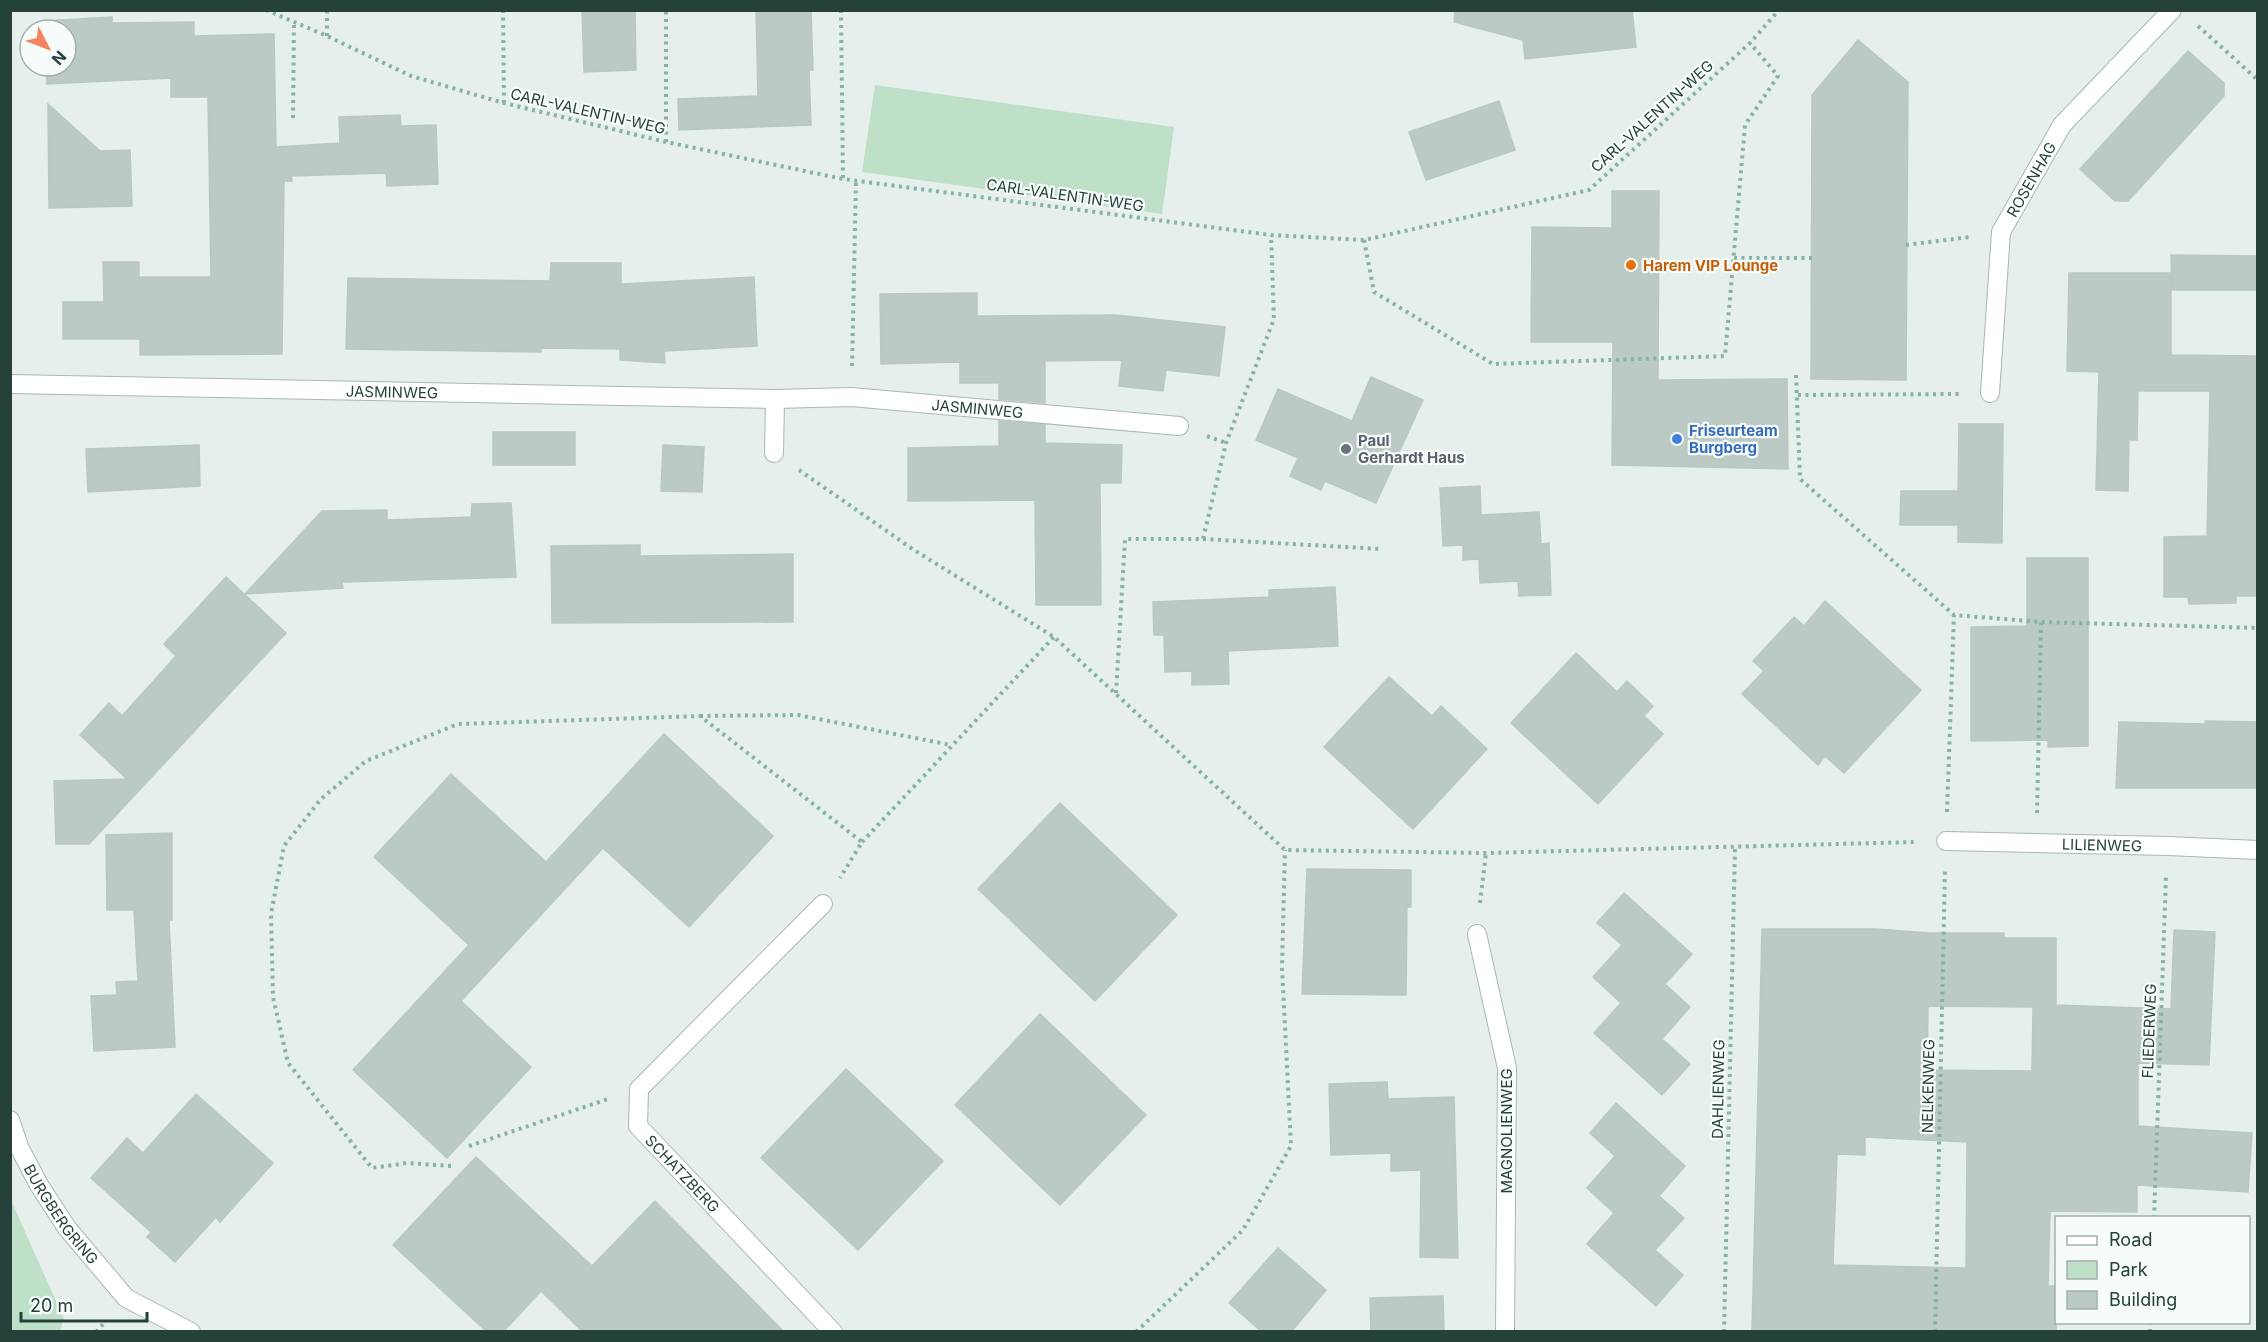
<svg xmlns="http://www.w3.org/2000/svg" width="2268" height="1342" font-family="Inter,sans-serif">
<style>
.green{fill:#bfe0c8}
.building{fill:#bbcac4;stroke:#b8c9c2;stroke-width:1.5;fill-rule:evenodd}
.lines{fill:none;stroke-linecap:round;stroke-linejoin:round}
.minor-casing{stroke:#a8b8b2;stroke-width:20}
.path{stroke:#86b3a5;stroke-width:4;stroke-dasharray:3 4.5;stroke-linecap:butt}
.minor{stroke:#fff;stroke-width:18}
.food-dot{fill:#e8710a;stroke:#f7fbf9;stroke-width:2}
.shop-dot{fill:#3f7fe0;stroke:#f7fbf9;stroke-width:2}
.worship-dot{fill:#6b7280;stroke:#f7fbf9;stroke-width:2}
.labels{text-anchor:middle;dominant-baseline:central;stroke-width:4.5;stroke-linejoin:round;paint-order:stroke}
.street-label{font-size:15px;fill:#24423a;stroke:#f7fbf9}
.food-label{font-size:15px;font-weight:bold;fill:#c56008;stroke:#f7fbf9;text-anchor:start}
.shop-label{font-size:15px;font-weight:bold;fill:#366cbe;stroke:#f7fbf9;text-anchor:start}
.worship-label{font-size:15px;font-weight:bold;fill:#5b616d;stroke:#f7fbf9;text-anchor:start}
</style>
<rect width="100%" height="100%" fill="#e6efeb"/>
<g class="green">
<polygon points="875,85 1174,127 1162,214 862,172"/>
<polygon points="10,1198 64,1319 60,1331 11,1331"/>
</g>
<g class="building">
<polygon points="582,10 635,10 636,70 584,72"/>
<polygon points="756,10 811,10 813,70 809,70 811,125 679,130 678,99 758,96"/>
<polygon points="1455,10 1632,10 1636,47 1525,59 1523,40 1454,22"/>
<polygon points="112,17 112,23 194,22 194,36 274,34 276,147 340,143 339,117 400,115 401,126 436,125 438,184 387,186 386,173 291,176 292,181 284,181 282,354 140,355 140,339 63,339 63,302 104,302 103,262 139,262 139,277 211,277 208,97 171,97 171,78 47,84 46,66 66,66 66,30 45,30 44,21"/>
<polygon points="1858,40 1908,82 1906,380 1811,379 1812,95"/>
<polygon points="2188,51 2224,83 2224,96 2128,201 2115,201 2080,169"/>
<polygon points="1499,101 1515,150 1426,180 1409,132"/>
<polygon points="48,104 100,151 130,150 132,206 49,208"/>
<polygon points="1612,191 1659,191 1658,380 1787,379 1788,469 1612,465 1613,342 1531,342 1532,227 1612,228"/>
<polygon points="2171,255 2258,256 2258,290 2172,290"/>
<polygon points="551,263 621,263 621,284 754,277 757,346 664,351 665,363 620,360 620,349 541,348 541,352 346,349 348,278 550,281"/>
<polygon points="2069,273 2171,273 2171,355 2258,356 2258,596 2236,596 2236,603 2189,604 2188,597 2164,597 2164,537 2207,536 2210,391 2138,391 2137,440 2129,440 2128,491 2096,490 2099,372 2067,371"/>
<polygon points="977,293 977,316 1116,315 1225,327 1219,376 1166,370 1163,391 1119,386 1122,360 1045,361 1045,403 999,399 999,383 960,383 960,362 881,364 880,294"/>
<polygon points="1371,377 1423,400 1376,503 1325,481 1321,490 1290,476 1298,458 1256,440 1278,389 1352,421"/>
<polygon points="999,421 1045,425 1045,443 1122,445 1121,483 1100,483 1101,605 1036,605 1035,500 908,501 908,448 999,446"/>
<polygon points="1959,424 2003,424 2002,543 1958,542 1958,525 1900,525 1901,491 1958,491"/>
<rect x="493" y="432" width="82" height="33"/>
<polygon points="199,445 200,486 88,492 86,449"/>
<polygon points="663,445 704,447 702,492 661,491"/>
<polygon points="1480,486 1481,515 1539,512 1541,544 1549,543 1551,595 1519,596 1518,581 1480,583 1479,559 1463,560 1463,545 1443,546 1440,488"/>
<polygon points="511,503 516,577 342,582 343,588 245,594 322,511 387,510 387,520 471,517 472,504"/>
<polygon points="640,545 640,556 793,554 793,622 552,623 551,546"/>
<polygon points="2027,558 2088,558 2088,746 2048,747 2048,740 1971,741 1971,627 2027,626"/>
<polygon points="226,577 286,633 89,844 56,844 54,781 127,779 80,735 109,703 122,716 176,656 164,644"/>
<polygon points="1335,587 1338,646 1228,651 1229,684 1192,685 1192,671 1165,672 1164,635 1154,635 1153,602 1269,597 1269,590"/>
<polygon points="1825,601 1921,690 1844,773 1825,756 1818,765 1742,694 1764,671 1753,661 1794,617 1804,626"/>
<polygon points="1576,653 1617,692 1627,681 1653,706 1644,716 1663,734 1598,804 1511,723"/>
<polygon points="1389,677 1432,716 1441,706 1487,749 1413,829 1324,747"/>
<polygon points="2205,721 2258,722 2258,788 2116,788 2119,722 2205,724"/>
<polygon points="664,734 773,836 689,927 603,848 461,1001 531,1067 447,1158 353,1070 469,945 374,857 451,774 546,862"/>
<polygon points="1060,803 1177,915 1095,1001 978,889"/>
<polygon points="172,833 172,920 169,920 175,1047 94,1051 91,996 117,995 116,982 138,981 134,910 107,910 106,835"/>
<polygon points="1307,869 1411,870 1411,907 1407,907 1406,995 1302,994"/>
<polygon points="1624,893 1692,954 1665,984 1690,1007 1662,1039 1690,1064 1662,1095 1594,1033 1621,1003 1593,977 1622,945 1597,923"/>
<path d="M1762 929H1876L1929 933H2004V938H2056V1005L2171 1009 2174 930 2215 932 2209 1065 2138 1063V1126L2252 1133 2248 1192 2137 1185V1212L2050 1211 2048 1286H2056V1332H1752ZM1928 1006 2033 1007 2032 1071 1927 1070ZM1865 1137 1967 1142 1966 1268 1833 1265 1837 1154 1865 1155Z"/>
<polygon points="1040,1014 1146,1115 1060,1205 955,1105"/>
<polygon points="846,1069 943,1161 858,1250 761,1158"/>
<polygon points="1387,1082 1388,1099 1454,1097 1458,1258 1420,1257 1421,1170 1391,1171 1391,1153 1331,1155 1329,1084"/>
<polygon points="196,1094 273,1163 220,1222 216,1217 175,1262 147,1237 151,1232 91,1178 127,1138 143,1153"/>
<polygon points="1616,1103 1685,1166 1659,1196 1684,1218 1655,1250 1683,1275 1656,1306 1587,1244 1614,1213 1587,1188 1615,1156 1590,1133"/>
<polygon points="476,1157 592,1266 655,1201 784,1332 583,1332 541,1291 503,1332 487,1332 393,1245"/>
<polygon points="1278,1248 1326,1290 1291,1332 1262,1332 1229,1303"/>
<polygon points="1443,1296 1444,1332 1371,1332 1370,1298"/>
</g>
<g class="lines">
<defs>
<g id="minor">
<path id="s1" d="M10 384 775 399 851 397 1179 426"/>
<path id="s2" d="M1990 393 2001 232 2062 125 2172 10"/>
<polyline points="774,453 775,399"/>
<path id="s3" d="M1946 841 2168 846 2258 850"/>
<path id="s4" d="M823 904 639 1089 638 1126 833 1332"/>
<polyline points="1477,934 1507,1068 1505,1332"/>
<path id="s5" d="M10 1120 20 1149 39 1185 67 1228 126 1298 191 1332"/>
</g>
</defs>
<use href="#minor" class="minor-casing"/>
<g class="path">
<polyline points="266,10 327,36 411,76 504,103 666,142 843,179 1271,235 1364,240 1589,190 1750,43 1779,10"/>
<polyline points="503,10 504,103"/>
<polyline points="841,10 843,179"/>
<polyline points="2198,26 2258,80"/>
<polyline points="327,36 327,10"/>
<polyline points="293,118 294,22"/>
<polyline points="666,142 666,10"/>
<polyline points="1364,240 1374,292 1493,364 1725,356 1745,125 1778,76 1750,43"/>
<polyline points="1906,245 1970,237"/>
<polyline points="1734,258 1812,258"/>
<polyline points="852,366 856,179"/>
<polyline points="1796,375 1800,479 1954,615 2041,622 2258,628"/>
<polyline points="1798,395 1959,394"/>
<polyline points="1207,436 1226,443"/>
<polyline points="799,470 914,550 1054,637 1285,850 1486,853 1915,842"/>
<polyline points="1203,539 1381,549"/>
<polyline points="1116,693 1125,539 1203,539 1226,443 1274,319 1271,235"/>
<polyline points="700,716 798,715 951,745"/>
<polyline points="1947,812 1954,615"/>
<polyline points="2037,813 2041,622"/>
<polyline points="862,842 1054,637"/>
<polyline points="1480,903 1486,853"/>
<polyline points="469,1146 608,1099"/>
<polyline points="451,1166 407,1163 372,1168 288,1063 273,997 271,914 284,846 321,799 366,761 458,724 700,716 862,842 840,878"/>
<polyline points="2154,1218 2166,876"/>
<polyline points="96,1332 106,1321"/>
<polyline points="1136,1332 1243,1230 1291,1146 1282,967 1285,850"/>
<polyline points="1724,1332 1735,846"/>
<polyline points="1935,1332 1945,870"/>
<polyline points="2150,1332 2150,1322"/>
</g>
<use href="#minor" class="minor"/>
</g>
<circle class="food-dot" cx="1631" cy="265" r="6"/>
<circle class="shop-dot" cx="1677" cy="439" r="6"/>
<circle class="worship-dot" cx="1346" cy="449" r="6"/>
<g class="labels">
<g class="street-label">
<text transform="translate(588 111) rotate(13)">CARL-VALENTIN-WEG</text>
<text transform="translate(1652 116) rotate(-42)">CARL-VALENTIN-WEG</text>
<text stroke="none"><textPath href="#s2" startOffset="222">ROSENHAG</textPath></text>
<text transform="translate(1065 195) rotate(8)">CARL-VALENTIN-WEG</text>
<text stroke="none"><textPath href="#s1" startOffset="382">JASMINWEG</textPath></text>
<text stroke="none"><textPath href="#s1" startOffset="968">JASMINWEG</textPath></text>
<text stroke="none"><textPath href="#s3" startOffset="156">LILIENWEG</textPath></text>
<text transform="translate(2149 1031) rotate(-88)">FLIEDERWEG</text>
<text transform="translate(1928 1086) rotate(-89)">NELKENWEG</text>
<text transform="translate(1718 1089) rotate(-89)">DAHLIENWEG</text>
<text transform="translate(1506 1131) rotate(-90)">MAGNOLIENWEG</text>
<text stroke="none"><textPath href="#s4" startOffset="363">SCHATZBERG</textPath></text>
<text stroke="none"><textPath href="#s5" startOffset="108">BURGBERGRING</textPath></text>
</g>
<g class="food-label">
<text x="1643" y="265">Harem VIP Lounge</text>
</g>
<g class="shop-label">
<text x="1689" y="430">Friseurteam<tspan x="1689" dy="17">Burgberg</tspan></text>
</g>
<g class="worship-label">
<text x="1358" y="440">Paul<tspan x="1358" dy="17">Gerhardt Haus</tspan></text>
</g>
</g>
<rect width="2268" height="1342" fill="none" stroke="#24423a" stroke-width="24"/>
<rect x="2055" y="1216" width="195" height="108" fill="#f7fbf9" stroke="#a3b1ad" stroke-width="1.5"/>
<rect x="2067" y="1236" width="30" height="9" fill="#ffffff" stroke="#a3b1ad" stroke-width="1.5"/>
<text x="2109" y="1246" font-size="18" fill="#24423a">Road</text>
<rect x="2067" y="1261" width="30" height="18" fill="#bfe0c8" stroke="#a3b1ad" stroke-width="1.5"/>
<text x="2109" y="1276" font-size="18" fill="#24423a">Park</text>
<rect x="2067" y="1291" width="30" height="18" fill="#bbcac4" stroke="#a3b1ad" stroke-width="1.5"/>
<text x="2109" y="1306" font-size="18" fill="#24423a">Building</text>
<g transform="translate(48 48) rotate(132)"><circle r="28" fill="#f7fbf9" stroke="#a3b1ad" stroke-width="1.5"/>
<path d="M0-4.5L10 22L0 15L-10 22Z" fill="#f4845f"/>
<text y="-9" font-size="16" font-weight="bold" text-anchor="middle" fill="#24423a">N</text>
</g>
<path d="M21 1312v9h126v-9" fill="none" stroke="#24423a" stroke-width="3"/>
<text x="30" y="1312" font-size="18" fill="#24423a" stroke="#f7fbf9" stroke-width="4.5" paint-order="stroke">20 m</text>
</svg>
